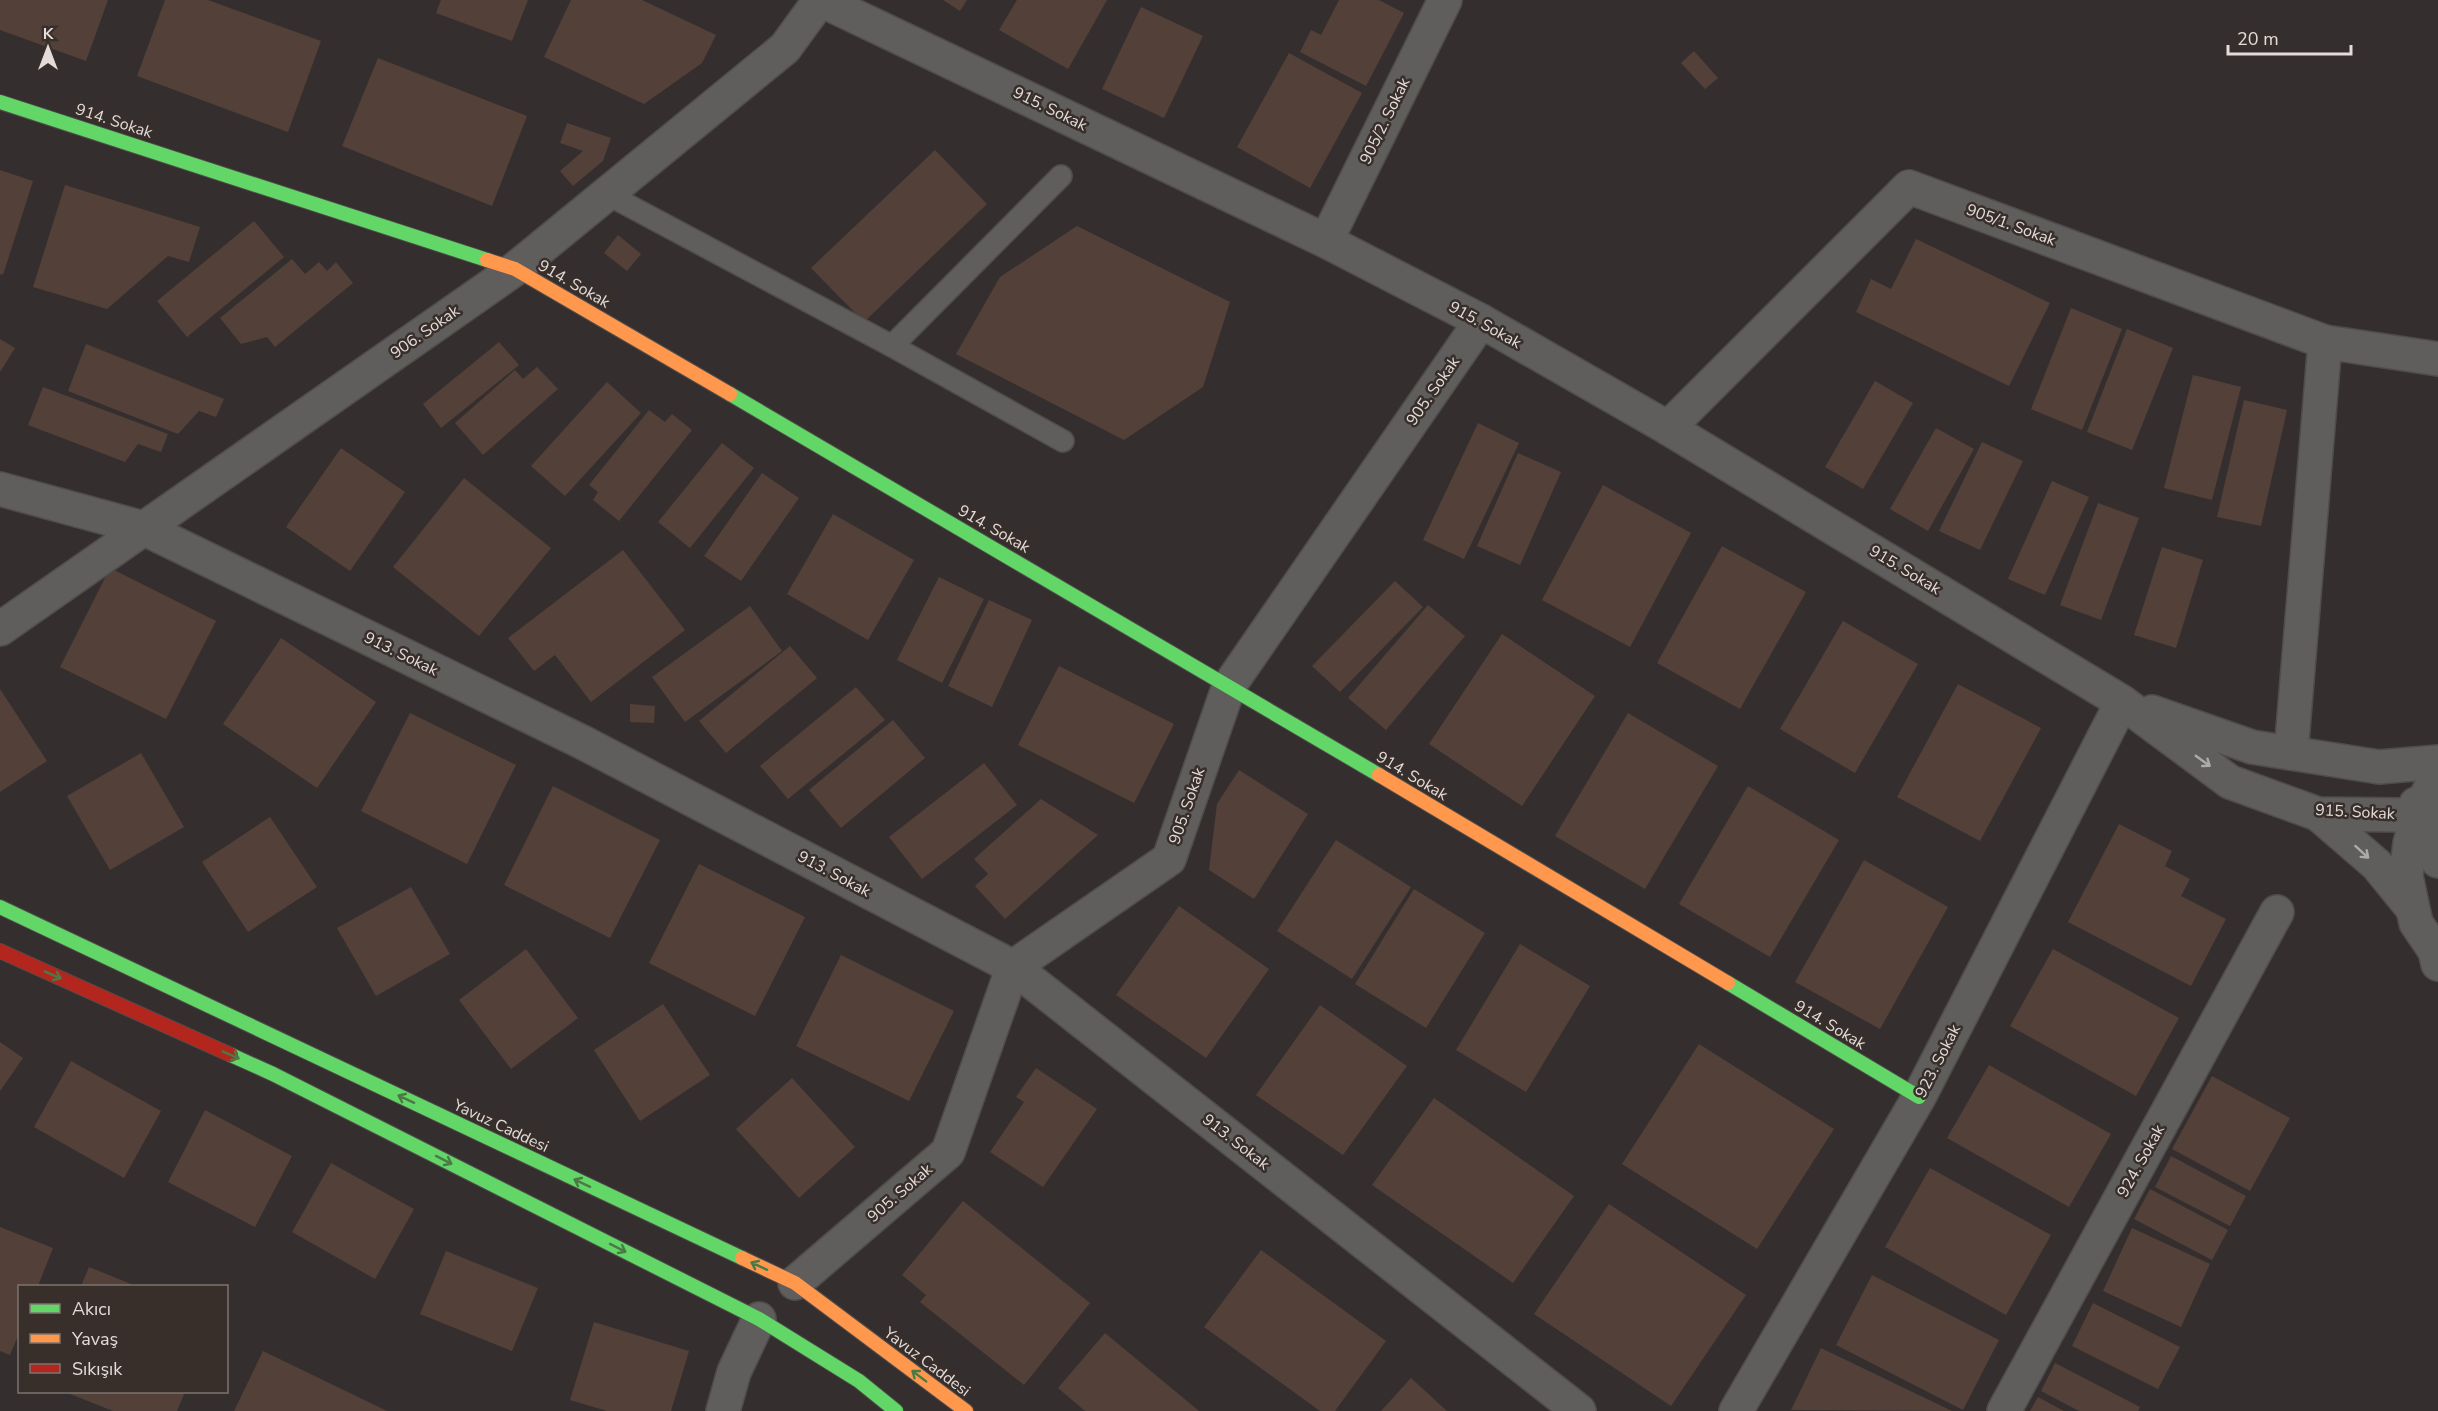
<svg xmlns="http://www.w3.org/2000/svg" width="2438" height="1411" font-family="'Nunito Sans',sans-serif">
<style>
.building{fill:#534038}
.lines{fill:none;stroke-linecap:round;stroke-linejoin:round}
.lane-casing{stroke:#4f4c4a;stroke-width:24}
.street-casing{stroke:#4f4c4a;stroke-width:36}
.fast-casing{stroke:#4f4c4a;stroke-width:16}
.slow-casing{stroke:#4f4c4a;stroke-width:16}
.jam-casing{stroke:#4f4c4a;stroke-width:16}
.lane{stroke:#5f5e5d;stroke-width:21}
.street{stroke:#5f5e5d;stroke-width:33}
.fast{stroke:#63d668;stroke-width:14}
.slow{stroke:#ff974d;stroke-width:14}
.jam{stroke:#b3261e;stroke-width:14}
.oneway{stroke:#aeaaa8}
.oneway2{stroke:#4b7a46}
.labels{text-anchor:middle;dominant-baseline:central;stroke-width:5;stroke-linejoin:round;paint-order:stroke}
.street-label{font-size:16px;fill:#e3dcda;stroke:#382e2a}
</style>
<rect width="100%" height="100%" fill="#342f2e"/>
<g class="building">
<polygon points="0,0 108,0 86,61 0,30"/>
<polygon points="165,0 208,0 321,41 288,132 137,76"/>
<polygon points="441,0 528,0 512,41 436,13"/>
<polygon points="571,0 642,0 716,35 702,63 644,104 544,57"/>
<polygon points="943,0 967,0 960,11"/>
<polygon points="1017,0 1107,0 1068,69 999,30"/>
<polygon points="1339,0 1379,0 1404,13 1366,86 1300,52 1311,30 1321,35"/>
<polygon points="1141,7 1203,36 1164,118 1102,89"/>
<polygon points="1694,51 1718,78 1705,89 1681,63"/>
<polygon points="1289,53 1362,93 1310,188 1237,147"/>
<polygon points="378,58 527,116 492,206 342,146"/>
<polygon points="567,123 611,138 603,161 573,186 560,171 583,151 560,143"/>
<polygon points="935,150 987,204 864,322 811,268"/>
<polygon points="0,170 33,181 3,275 0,274"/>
<polygon points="65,185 200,227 189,262 168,256 107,309 33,287"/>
<polygon points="254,221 284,257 187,337 157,301"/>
<polygon points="1077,226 1230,302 1203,387 1124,440 956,354 1000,277"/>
<polygon points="618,235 641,254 627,271 604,253"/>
<polygon points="1916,239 2050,303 2009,386 1856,312 1871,279 1891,289"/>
<polygon points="292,259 305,274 319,262 327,271 336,262 353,283 275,347 267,337 241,344 220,318"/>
<polygon points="2071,308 2122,329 2082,430 2031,409"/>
<polygon points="2127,329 2173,348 2132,450 2087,432"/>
<polygon points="0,339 15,348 0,372"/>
<polygon points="499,342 519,365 441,428 423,404"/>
<polygon points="86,344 224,399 216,417 199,411 178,434 68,391"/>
<polygon points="537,367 558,389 483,455 455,423 515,370 523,379"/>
<polygon points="2193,375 2241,387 2212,500 2164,488"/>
<polygon points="1875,381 1913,403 1863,489 1825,467"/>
<polygon points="607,382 641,413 565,496 531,466"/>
<polygon points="43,387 168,434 161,452 138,444 125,462 28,425"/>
<polygon points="2244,400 2287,410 2261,526 2217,517"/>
<polygon points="649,410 665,422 672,414 692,430 619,521 593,500 598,492 589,485"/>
<polygon points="1478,423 1519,443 1464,559 1423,540"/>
<polygon points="1936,428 1974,449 1928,531 1890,509"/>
<polygon points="1982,442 2023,461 1980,550 1939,531"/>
<polygon points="722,443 754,468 690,548 658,522"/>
<polygon points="341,448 405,492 350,571 286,527"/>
<polygon points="1518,453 1561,472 1520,565 1477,546"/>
<polygon points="762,473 799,498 741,581 704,556"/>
<polygon points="464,478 551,548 479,636 393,567"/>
<polygon points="2052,481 2089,497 2045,595 2008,579"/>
<polygon points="1603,485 1691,533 1630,647 1542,600"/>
<polygon points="2098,503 2139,518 2101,620 2060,605"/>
<polygon points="833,514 914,560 868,640 787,594"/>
<polygon points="1722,546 1806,592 1740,709 1657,663"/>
<polygon points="2162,547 2203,560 2176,648 2134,635"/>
<polygon points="623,550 685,630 591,702 555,655 534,671 508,638"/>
<polygon points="110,568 216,621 166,719 60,667"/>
<polygon points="939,577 984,599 942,683 897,660"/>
<polygon points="1395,581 1423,607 1340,692 1312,666"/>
<polygon points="989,600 1032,620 992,707 948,686"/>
<polygon points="1428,605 1465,636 1386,730 1348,698"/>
<polygon points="750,606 782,651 685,722 652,677"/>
<polygon points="1843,621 1918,664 1855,773 1780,729"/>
<polygon points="1502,634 1595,696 1522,806 1429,744"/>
<polygon points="281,638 376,702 317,788 223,724"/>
<polygon points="790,646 817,678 726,753 699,721"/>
<polygon points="1059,666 1174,724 1134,803 1018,745"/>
<polygon points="1958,684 2041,728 1980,841 1897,797"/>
<polygon points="856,687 885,720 788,799 760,766"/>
<polygon points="0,689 47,761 0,792"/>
<polygon points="630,704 655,706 654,723 630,722"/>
<polygon points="410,713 516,765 467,864 361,811"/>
<polygon points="1628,713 1718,766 1645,889 1555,836"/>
<polygon points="893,720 925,758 841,828 809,790"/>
<polygon points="141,753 184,827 110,870 67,796"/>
<polygon points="984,763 1017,805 922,879 889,837"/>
<polygon points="1239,770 1308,814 1254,899 1209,870 1217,804"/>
<polygon points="553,786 660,840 610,938 504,885"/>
<polygon points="1748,786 1839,840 1770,957 1679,904"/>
<polygon points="1041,799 1098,835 1005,919 975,886 988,874 974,859"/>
<polygon points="270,817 317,887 248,932 202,862"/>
<polygon points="2119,824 2172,851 2165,866 2190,879 2181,896 2226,919 2191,986 2068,922"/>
<polygon points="1336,840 1411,887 1352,979 1277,931"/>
<polygon points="1864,860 1948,907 1880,1029 1795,982"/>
<polygon points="699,864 805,917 755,1016 649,963"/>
<polygon points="411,887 450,954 376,996 337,928"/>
<polygon points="1414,889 1485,933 1426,1028 1355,984"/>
<polygon points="1179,906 1269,969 1206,1058 1116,995"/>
<polygon points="1520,944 1590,986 1526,1092 1456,1050"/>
<polygon points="526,949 578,1018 511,1069 459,1000"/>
<polygon points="2053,949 2179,1018 2136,1096 2010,1026"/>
<polygon points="841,955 954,1011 909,1101 796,1046"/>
<polygon points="663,1004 710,1075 640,1121 594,1050"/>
<polygon points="1320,1005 1407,1066 1343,1155 1256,1095"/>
<polygon points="0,1042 23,1058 0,1091"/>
<polygon points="1699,1044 1834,1129 1757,1249 1622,1164"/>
<polygon points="71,1061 161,1111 124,1178 34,1127"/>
<polygon points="1989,1065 2111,1134 2069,1207 1947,1138"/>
<polygon points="1036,1068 1097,1109 1043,1187 990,1152 1024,1102 1016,1097"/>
<polygon points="2212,1076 2290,1118 2250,1191 2172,1149"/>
<polygon points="792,1078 855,1147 799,1198 736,1129"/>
<polygon points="1434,1098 1574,1196 1513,1283 1372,1185"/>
<polygon points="205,1110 292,1156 255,1227 168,1182"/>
<polygon points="2171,1156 2246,1196 2230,1226 2155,1187"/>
<polygon points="331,1163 414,1209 375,1279 292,1232"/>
<polygon points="1930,1168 2051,1235 2006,1315 1885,1247"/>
<polygon points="2150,1189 2228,1230 2212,1260 2134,1219"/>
<polygon points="963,1201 1090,1303 1024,1385 920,1302 926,1295 902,1275"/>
<polygon points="1609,1204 1746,1295 1671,1406 1534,1314"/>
<polygon points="0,1227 53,1248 38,1286 20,1286 20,1331 10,1355 0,1351"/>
<polygon points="2132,1228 2210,1264 2181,1327 2103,1291"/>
<polygon points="1261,1250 1386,1341 1335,1411 1320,1411 1204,1327"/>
<polygon points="446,1251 538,1288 512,1351 420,1314"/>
<polygon points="89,1267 136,1286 81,1286"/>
<polygon points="1872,1275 1999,1340 1963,1410 1836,1345"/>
<polygon points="2093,1303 2180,1347 2158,1389 2072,1346"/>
<polygon points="594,1322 689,1351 671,1411 607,1411 570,1400"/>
<polygon points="1105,1333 1199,1411 1085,1411 1058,1388"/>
<polygon points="1821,1348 1952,1411 1791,1410"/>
<polygon points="263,1351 387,1411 234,1411"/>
<polygon points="2055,1363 2140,1407 2138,1411 2079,1411 2041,1391"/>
<polygon points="1411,1378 1447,1411 1381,1411"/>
<polygon points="65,1392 185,1392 177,1411 113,1411"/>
<polygon points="2038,1397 2064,1411 2030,1411"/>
</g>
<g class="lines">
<defs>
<g id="lane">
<polyline points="607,194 892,346 1063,441"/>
<polyline points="892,346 1061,176"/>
</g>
<g id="street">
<polyline points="821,0 1326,241 1481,321 1668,428 2122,702 2230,782 2318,814 2402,815 2438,810"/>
<polyline points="1326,241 1445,0"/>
<polyline points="1668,428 1909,187 2325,342 2438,359"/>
<polyline points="0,489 143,528 582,742 1013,967 1579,1411"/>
<polyline points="0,629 515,269 785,48 820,0"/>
<polyline points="2152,712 2252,747 2379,767 2438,762"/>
<polyline points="2291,753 2325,342"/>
<polyline points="2438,776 2435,779 2419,811 2410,843 2406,876 2416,923 2435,951 2438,964"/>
<polyline points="2416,804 2438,861"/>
<polyline points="2318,814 2377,865 2412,908"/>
<polyline points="795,1283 948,1152 1013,967 1169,859 1229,686 1481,321"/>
<polyline points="723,1411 734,1372 759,1319"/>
<polyline points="1736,1411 1919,1097 2122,702"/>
<polyline points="2004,1411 2277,912"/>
</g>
<g id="fast">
<polyline points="0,102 487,260"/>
<polyline points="730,394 1379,775"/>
<polyline points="0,907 742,1258"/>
<polyline points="1728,983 1919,1097"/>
<polyline points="231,1055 273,1074 759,1319 859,1381 896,1411"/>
</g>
<g id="slow">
<polyline points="487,260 515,269 730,394"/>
<polyline points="1379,775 1728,983"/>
<polyline points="742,1258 795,1283 966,1411"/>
</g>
<polyline id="jam" points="0,951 231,1055"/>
</defs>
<use href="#lane" class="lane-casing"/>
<use href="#street" class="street-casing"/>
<use href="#fast" class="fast-casing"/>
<use href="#slow" class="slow-casing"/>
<use href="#jam" class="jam-casing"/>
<use href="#lane" class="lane"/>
<use href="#street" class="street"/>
<use href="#fast" class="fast"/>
<use href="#slow" class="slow"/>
<use href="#jam" class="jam"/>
</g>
<defs><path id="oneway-shaft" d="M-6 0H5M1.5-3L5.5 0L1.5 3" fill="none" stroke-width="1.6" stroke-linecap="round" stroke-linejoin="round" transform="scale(1.5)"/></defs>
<g class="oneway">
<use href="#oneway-shaft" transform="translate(2203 761) rotate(36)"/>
<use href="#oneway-shaft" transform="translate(2362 852) rotate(42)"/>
</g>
<g class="oneway2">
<use href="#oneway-shaft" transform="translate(53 975) rotate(24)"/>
<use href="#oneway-shaft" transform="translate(231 1055) rotate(24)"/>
<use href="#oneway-shaft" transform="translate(406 1099) rotate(-155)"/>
<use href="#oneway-shaft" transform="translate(444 1160) rotate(27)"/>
<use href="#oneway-shaft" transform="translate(582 1183) rotate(-155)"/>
<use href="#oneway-shaft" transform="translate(618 1248) rotate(27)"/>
<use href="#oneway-shaft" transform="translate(759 1266) rotate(-155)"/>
<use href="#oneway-shaft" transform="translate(919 1376) rotate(-143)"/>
</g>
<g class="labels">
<g class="street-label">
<text transform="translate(1050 109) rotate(26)">915. Sokak</text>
<text transform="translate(114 121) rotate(18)">914. Sokak</text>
<text transform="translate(1385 121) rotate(-64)">905/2. Sokak</text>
<text transform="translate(2011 225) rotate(20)">905/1. Sokak</text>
<text transform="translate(574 284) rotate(30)">914. Sokak</text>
<text transform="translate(1485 325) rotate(29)">915. Sokak</text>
<text transform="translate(425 332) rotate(-35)">906. Sokak</text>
<text transform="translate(1433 391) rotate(-55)">905. Sokak</text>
<text transform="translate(994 529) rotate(30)">914. Sokak</text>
<text transform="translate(1905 570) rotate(31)">915. Sokak</text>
<text transform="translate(401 654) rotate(26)">913. Sokak</text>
<text transform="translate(1412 776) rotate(31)">914. Sokak</text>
<text transform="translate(1187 806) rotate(-71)">905. Sokak</text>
<text transform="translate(2355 812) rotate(3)">915. Sokak</text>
<text transform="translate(834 874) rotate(28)">913. Sokak</text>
<text transform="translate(1830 1025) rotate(31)">914. Sokak</text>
<text transform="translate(1938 1061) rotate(-63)">923. Sokak</text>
<text transform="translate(501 1126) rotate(25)">Yavuz Caddesi</text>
<text transform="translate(1236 1142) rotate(38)">913. Sokak</text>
<text transform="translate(2141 1161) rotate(-61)">924. Sokak</text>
<text transform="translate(900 1193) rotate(-41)">905. Sokak</text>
<text transform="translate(927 1362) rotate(37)">Yavuz Caddesi</text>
</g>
</g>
<rect x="18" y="1285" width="210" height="108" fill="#382e2a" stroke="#7c7470" stroke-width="1.5"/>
<rect x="30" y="1304" width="30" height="9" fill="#63d668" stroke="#7c7470" stroke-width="1.5"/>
<text x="72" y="1315" font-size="18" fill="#e3dcda">Akıcı</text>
<rect x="30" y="1334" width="30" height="9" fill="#ff974d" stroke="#7c7470" stroke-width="1.5"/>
<text x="72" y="1345" font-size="18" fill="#e3dcda">Yavaş</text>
<rect x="30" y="1364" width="30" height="9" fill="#b3261e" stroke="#7c7470" stroke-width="1.5"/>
<text x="72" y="1375" font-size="18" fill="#e3dcda">Sıkışık</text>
<g transform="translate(48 48)" stroke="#382e2a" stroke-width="4.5" paint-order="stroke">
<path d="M0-4.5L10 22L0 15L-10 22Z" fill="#e3dcda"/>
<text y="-9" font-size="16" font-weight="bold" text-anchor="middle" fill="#e3dcda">K</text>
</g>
<path d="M2228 45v9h123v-9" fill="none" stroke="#e3dcda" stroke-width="3"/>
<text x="2237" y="45" font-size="18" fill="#e3dcda" stroke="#382e2a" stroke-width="4.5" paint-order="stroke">20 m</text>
</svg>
